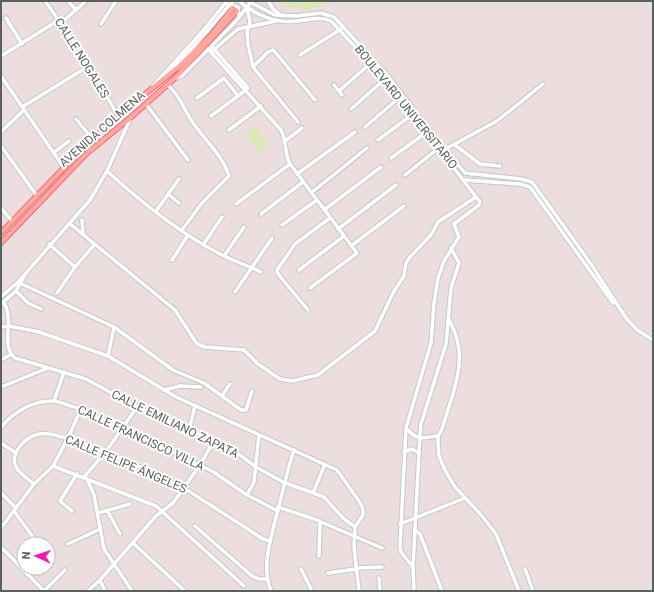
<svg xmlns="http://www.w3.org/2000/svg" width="654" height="592" font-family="Roboto,sans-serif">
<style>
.green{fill:#dce7b8}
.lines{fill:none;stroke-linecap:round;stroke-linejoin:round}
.major-tunnel{stroke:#c7bfbe;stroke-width:4.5;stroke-dasharray:4.5 2;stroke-linecap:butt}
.minor-casing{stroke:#c1c9c8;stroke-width:5.5}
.major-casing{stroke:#fb4853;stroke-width:6}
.minor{stroke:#fff;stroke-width:3.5}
.major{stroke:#ffa7a1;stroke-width:4.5}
.labels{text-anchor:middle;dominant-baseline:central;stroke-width:4;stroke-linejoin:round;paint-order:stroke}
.street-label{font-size:12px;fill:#58615f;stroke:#fff}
</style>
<rect width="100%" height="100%" fill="#ecdede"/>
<g class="green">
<polygon points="279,1 336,1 309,10 283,6"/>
<polygon points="256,127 269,146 259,153 246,134"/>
</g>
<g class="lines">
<polyline class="major-tunnel" points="237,11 244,1"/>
<defs>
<g id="minor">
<polyline points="45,1 84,56 118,116"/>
<polyline points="68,1 76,10"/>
<path d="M239 1C255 15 276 24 297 21 309 20 320 16 331 21L385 79 480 202 479 205 454 224 459 237 444 261 438 278 434 303 431 343 406 428 400 547 401 552 413 567"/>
<polyline points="248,1 275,15 296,16 321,13 334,17 388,76 429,130 465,173 521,179 532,182 591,264 626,318 637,330 653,340"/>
<polyline points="268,1 273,9 282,16"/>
<polyline points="228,5 238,7 239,16"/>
<polyline points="247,8 250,22 247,32 248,44 253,67 298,122"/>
<polyline points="6,18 22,44"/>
<polyline points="61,23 86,1"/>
<polyline points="101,24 116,1"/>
<polyline points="213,48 248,88"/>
<path d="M208 49 281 130C287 141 284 153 290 164L357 253 310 288"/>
<polyline points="211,52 238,29 276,21"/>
<polyline points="300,55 341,29"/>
<polyline points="1,56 59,20"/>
<polyline points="253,67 268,52 273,50 275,52 315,100"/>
<polyline points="166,74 191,50 233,1"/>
<polyline points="1,76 64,168"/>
<polyline points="176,78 182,76 236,21 252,1"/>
<path d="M168 85C182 98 183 109 193 123 205 140 223 156 229 176L202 203 182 230"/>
<polyline points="334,85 342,95"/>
<polyline points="153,86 201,33 227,1"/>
<polyline points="339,91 371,63"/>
<polyline points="197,98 224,78 238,96"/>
<polyline points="146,104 188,160"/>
<polyline points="22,107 89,66"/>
<polyline points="351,109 385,79"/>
<polyline points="211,116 246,90"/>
<polyline points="76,119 93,140"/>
<polyline points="365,127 400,97"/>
<polyline points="229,130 261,106"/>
<polyline points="1,132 24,110"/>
<polyline points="378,140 413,114"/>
<polyline points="285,141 302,128"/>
<polyline points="455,145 480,164 500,166"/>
<polyline points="1,146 37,196"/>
<polyline points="53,153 69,141"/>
<polyline points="391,158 427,132"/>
<path d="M107 171C142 203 182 235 224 256 236 262 249 266 261 272"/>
<polyline points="297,174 355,132"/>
<polyline points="405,175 435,151 449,147 497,121 543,84"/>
<polyline points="464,180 520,184 530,187 613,303 616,302"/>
<polyline points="311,193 367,148"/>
<polyline points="168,194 179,203"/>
<polyline points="236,204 290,164"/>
<polyline points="1,208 12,221"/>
<polyline points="324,210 381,167"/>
<polyline points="156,211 179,179"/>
<polyline points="261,214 303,182"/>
<polyline points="82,220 83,234"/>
<polyline points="69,223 175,310 197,344 205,347 244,350 258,364 280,379 292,381 318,375 375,331 394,291 404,276 406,263 410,257 431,235 438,222 476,197"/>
<polyline points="282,225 317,200"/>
<polyline points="338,229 396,185"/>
<polyline points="49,244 75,267"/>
<polyline points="203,245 222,217"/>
<polyline points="351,246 404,206"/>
<polyline points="224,256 244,227"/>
<polyline points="172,260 188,235"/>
<polyline points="299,270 344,236"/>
<polyline points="22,284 114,327 173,370 204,383 241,410 246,410 252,391"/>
<polyline points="16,291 28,303 41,309"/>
<polyline points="235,292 272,238"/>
<polyline points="57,293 75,267 95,244"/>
<polyline points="1,297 18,282 90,200 107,171 130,119"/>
<path d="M4 303C15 320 0 346 15 358L86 379 137 407 229 447 256 467 283 482 324 497 343 518 355 527"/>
<polyline points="1,304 16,291 26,273"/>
<polyline points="308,310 278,274 277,270 295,244 330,218"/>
<path d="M449 320C471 357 453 391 442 429L438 436V443L439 456 445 470 455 487 482 516 496 534 519 591"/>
<polyline points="1,327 9,326 39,332 108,356 176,397 337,470 359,501 363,509 363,515 355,527 354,547 359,591"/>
<polyline points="108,356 114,327"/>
<polyline points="1,360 10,355"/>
<polyline points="1,387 48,368"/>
<polyline points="164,390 180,386 201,387"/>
<polyline points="222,396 230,384"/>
<polyline points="54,401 64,372"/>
<path d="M1 427C14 412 33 400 53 401 61 402 70 406 78 408L212 471 247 495 278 511"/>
<path d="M406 428C417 441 422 438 438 436"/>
<polyline points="189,430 195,406"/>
<polyline points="1,443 16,453"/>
<polyline points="404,452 412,449 419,453"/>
<polyline points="53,466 156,506 244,586"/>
<polyline points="84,477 107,450 137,407"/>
<polyline points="87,479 94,495 104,549 132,591"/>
<path d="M34 484C24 476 9 467 16 453 20 444 29 436 39 434 60 429 160 475 183 488 192 492 200 499 209 504 227 516 245 527 263 539L270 541"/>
<polyline points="1,493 16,508"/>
<polyline points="313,493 325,464"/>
<polyline points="247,495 254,482 259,435"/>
<polyline points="278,507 314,519 382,548"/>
<polyline points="107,510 120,534"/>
<polyline points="14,511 38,544"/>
<polyline points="72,511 60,501 77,474"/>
<polyline points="98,513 130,504"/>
<polyline points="400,524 465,498"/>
<polyline points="195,526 252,576 259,579 267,579"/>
<polyline points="1,528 34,484 53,466 68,438 81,409"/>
<polyline points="415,530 420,534 442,591"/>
<polyline points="133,543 185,591"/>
<polyline points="68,544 100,529"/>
<polyline points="1,547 44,591"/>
<polyline points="319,556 320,521"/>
<polyline points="356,568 382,567"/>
<polyline points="301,569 312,591"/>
<polyline points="525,569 533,591"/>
<polyline points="328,573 356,569"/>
<polyline points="27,574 33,568"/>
<polyline points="379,578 380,591"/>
<polyline points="100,580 105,591"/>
<polyline points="44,591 65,570"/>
<polyline points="88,591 100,580 156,516 173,503 200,465 214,440"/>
<path d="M271 591C261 565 271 539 277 513 283 491 287 471 294 450"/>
<polyline points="414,591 413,567 420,434 421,424 446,344 451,288 459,263 451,248"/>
</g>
<g id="major">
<polyline points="1,233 82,149 118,116 181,65 212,34 233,8"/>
<polyline points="1,243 86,154 130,118 175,78 237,11"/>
</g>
</defs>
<use href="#minor" class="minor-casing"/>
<use href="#major" class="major-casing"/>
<use href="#minor" class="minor"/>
<use href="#major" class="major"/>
</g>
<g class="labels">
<g class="street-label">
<text transform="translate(82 58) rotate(58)">CALLE NOGALES</text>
<text transform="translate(406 107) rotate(51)">BOULEVARD UNIVERSITARIO</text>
<text transform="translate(102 129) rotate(-41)">AVENIDA COLMENA</text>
<text transform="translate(175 424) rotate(26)">CALLE EMILIANO ZAPATA</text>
<text transform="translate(141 438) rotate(25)">CALLE FRANCISCO VILLA</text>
<text transform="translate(126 464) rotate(23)">CALLE FELIPE ÁNGELES</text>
</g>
</g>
<rect width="654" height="592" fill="none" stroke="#58615f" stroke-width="4"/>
<g transform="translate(36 556) rotate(273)"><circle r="19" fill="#ffffff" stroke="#bcc0bf"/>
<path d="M0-3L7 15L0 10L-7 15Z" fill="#f51bb4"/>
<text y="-6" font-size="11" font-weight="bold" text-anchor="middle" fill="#58615f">N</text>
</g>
</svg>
